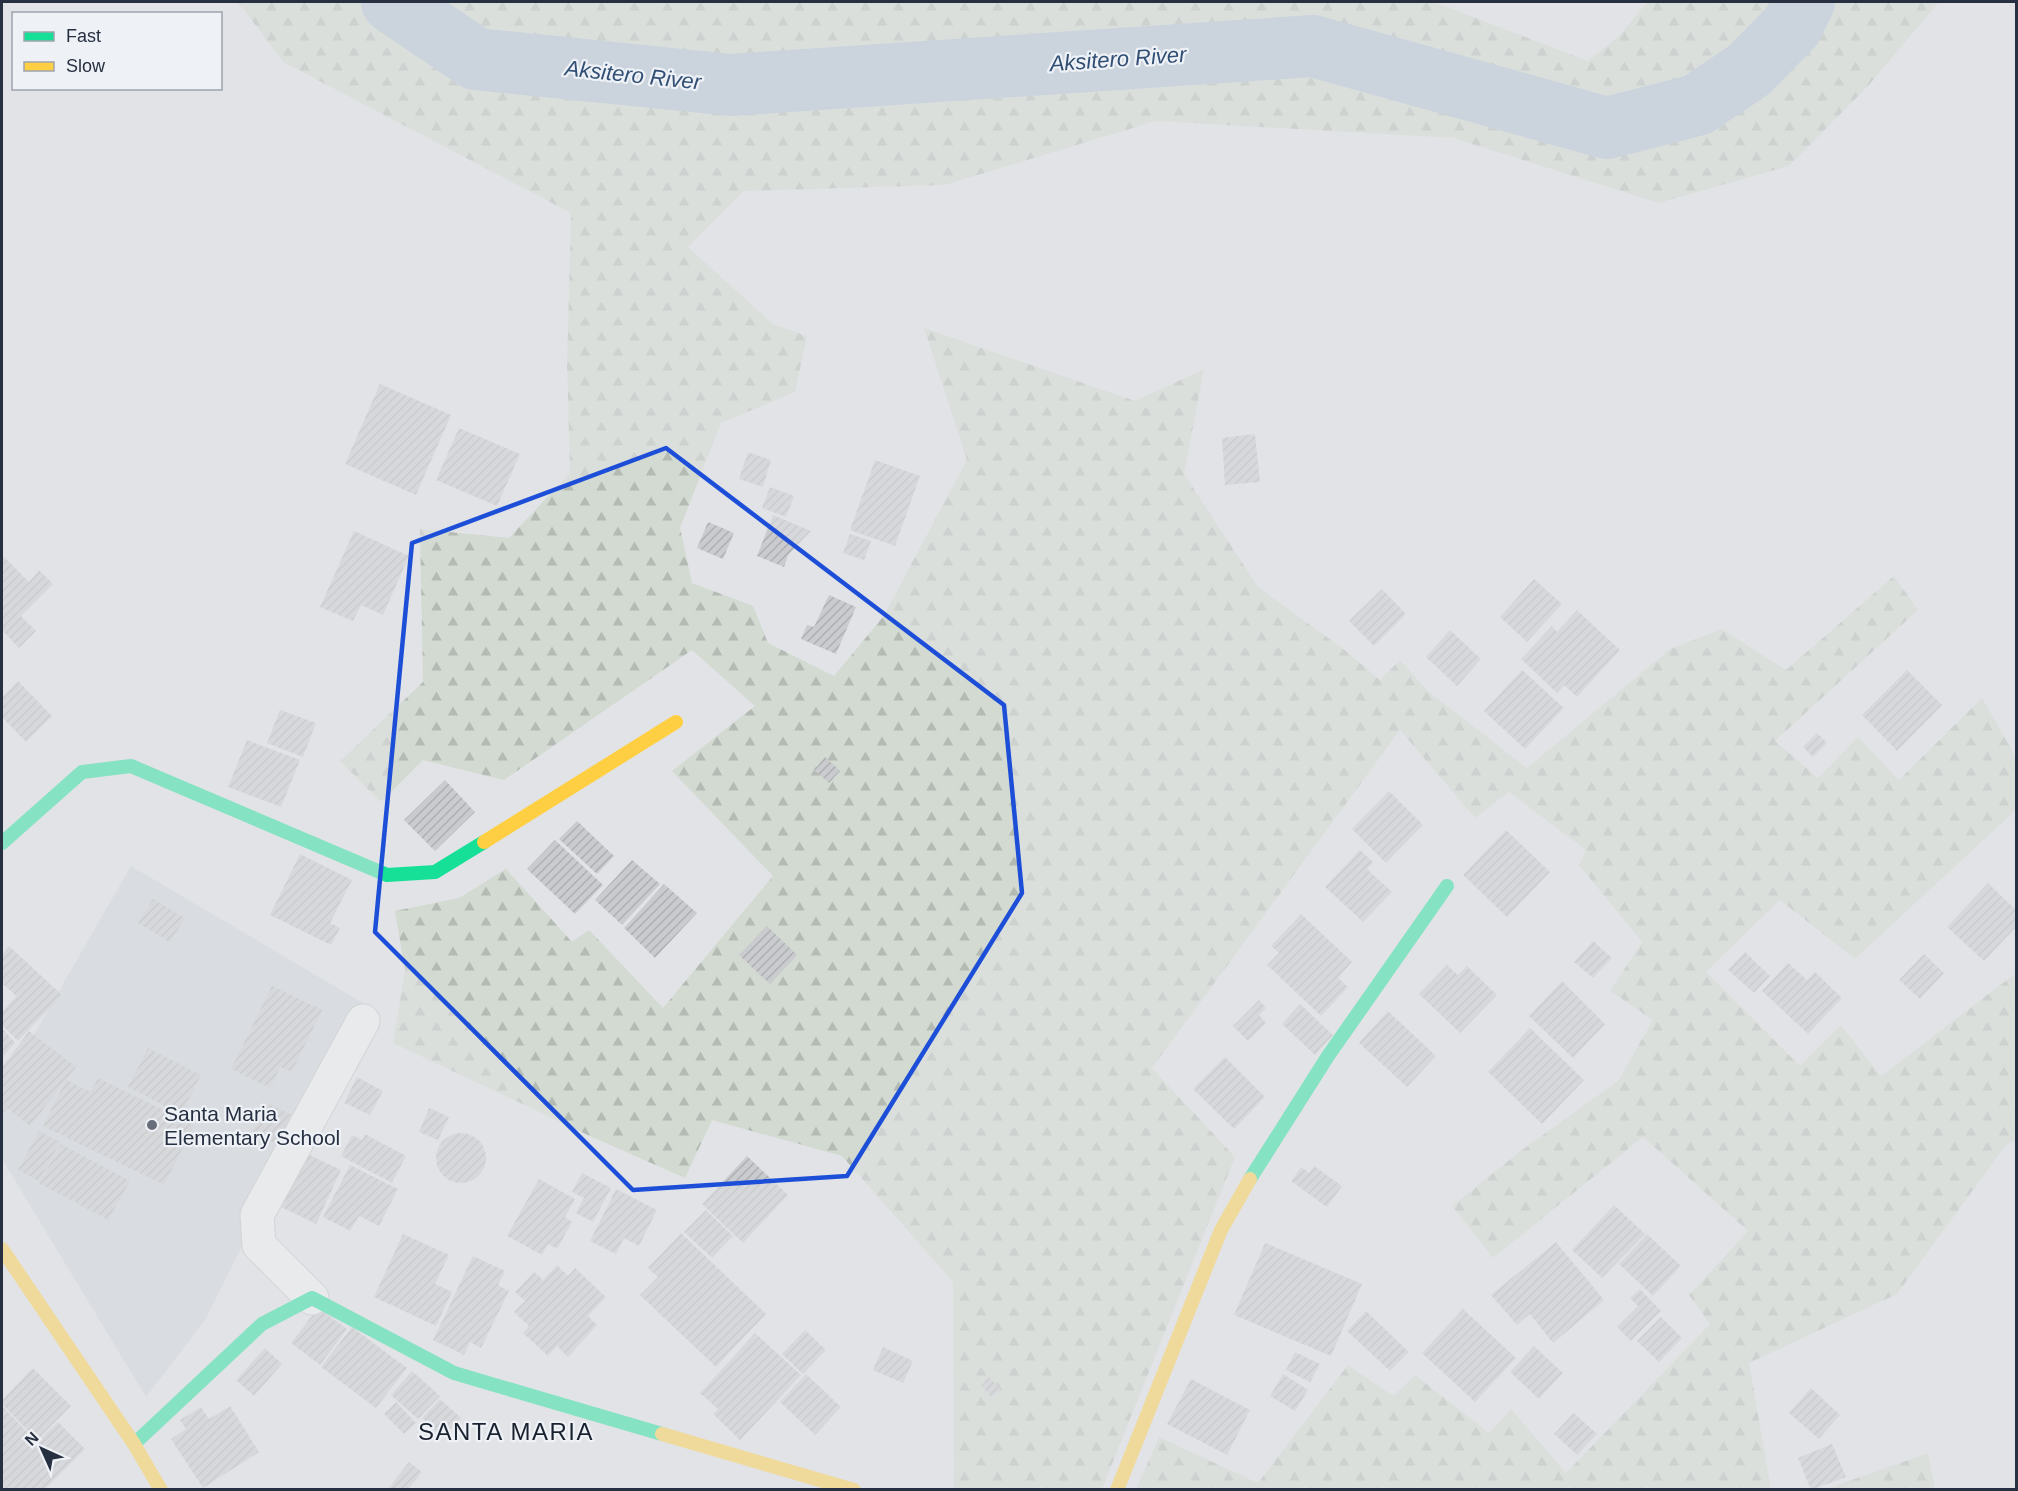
<svg xmlns="http://www.w3.org/2000/svg" width="2018" height="1491" font-family="Helvetica,sans-serif">
<style>
.built{fill:#cfd3d9}
.forest{fill:url(#forest-firs)}
.lines{fill:none;stroke-linecap:round;stroke-linejoin:round}
.river{stroke:#afc0d2;stroke-width:62}
.building{fill:url(#building-hatch)}
.street-casing{stroke:#bfc1c4;stroke-width:35}
.street{stroke:#f0f1f3;stroke-width:33}
.fast{stroke:#16e098;stroke-width:14}
.slow{stroke:#ffcf43;stroke-width:14}
.marked{fill:none;stroke:#1d4ed8;stroke-width:4.5;stroke-linejoin:round}
.poi-dot{fill:#686f7a;stroke:#eef1f6;stroke-width:2}
.labels{text-anchor:middle;dominant-baseline:central;stroke-width:4.5;stroke-linejoin:round;paint-order:stroke}
.poi-label{font-size:21px;fill:#273040;stroke:#eef1f6;text-anchor:start}
.water-label{font-size:22px;font-style:italic;fill:#314f74;stroke:#eef1f6}
.quarter-label{font-size:24px;letter-spacing:1.5px;fill:#1a2230;stroke:#eef1f6}
</style>
<defs>
<pattern id="forest-firs" width="22" height="20" patternUnits="userSpaceOnUse" patternTransform="scale(1.5)"><rect width="22" height="20" fill="#d2dad1"/><path d="M5 1l3.5 6h-7zM16 11l3.5 6h-7z" fill="#b4bbb4"/></pattern>
<pattern id="building-hatch" width="6" height="6" patternUnits="userSpaceOnUse" patternTransform="scale(1.5)"><rect width="6" height="6" fill="#c9cbce"/><path d="M-1 1l2-2M0 6l6-6M5 7l2-2" fill="none" stroke="#adafb2"/></pattern>
</defs>
<rect width="100%" height="100%" fill="#e1e3e6"/>
<polygon class="built" points="131,866 363,1003 205,1320 146,1397 2,1159 2,1090"/>
<g class="forest">
<polygon points="238,2 1434,2 1588,61 1620,35 1647,2 1939,2 1868,86 1789,166 1659,203 1453,138 1156,121 945,185 744,191 688,247 773,324 807,336 795,392 721,423 680,528 692,583 753,606 768,643 834,676 883,617 967,460 924,328 1135,401 1204,369 1184,474 1258,587 1346,651 1380,680 1400,660 1428,691 1527,768 1670,649 1722,629 1786,670 1894,576 1918,610 1775,741 1818,778 1858,737 1899,780 1982,698 2016,757 2016,810 1855,959 1780,900 1706,972 1800,1066 1841,1025 1881,1076 2016,973 2016,1140 2006,1145 1897,1294 1749,1363 1771,1489 1136,1489 1159,1437 1258,1483 1348,1365 1393,1396 1415,1375 1489,1433 1511,1409 1566,1473 1710,1324 1689,1295 1748,1231 1643,1137 1493,1258 1452,1206 1522,1150 1618,1081 1653,1020 1610,991 1642,942 1579,865 1586,850 1509,792 1475,818 1400,730 1152,1068 1235,1157 1102,1489 954,1489 953,1282 842,1156 712,1120 685,1178 590,1136 393,1043 405,970 395,911 459,898 506,869 572,942 589,930 663,1008 773,876 672,771 755,706 692,650 504,780 423,760 381,802 340,761 423,682 420,529 509,538 570,473 567,364 571,213 283,62"/>
<polygon points="1928,1453 1935,1489 1826,1489"/>
</g>
<g class="lines">
<polyline class="river" points="392,2 476,59 731,85 1313,46 1607,128 1697,105 1749,70 1792,26 1804,2"/>
</g>
<g class="building">
<polygon points="380,384 451,415 416,495 345,464"/>
<polygon points="459,428 520,454 497,506 436,480"/>
<polygon points="1255,434 1260,482 1225,485 1222,438"/>
<polygon points="748,452 771,460 763,487 739,479"/>
<polygon points="875,460 920,476 895,546 850,530"/>
<polygon points="770,487 794,496 786,517 762,508"/>
<polygon points="773,515 811,531 788,555 784,567 757,556"/>
<polygon points="708,522 734,533 723,559 697,548"/>
<polygon points="354,531 409,556 383,615 361,605 353,621 320,607"/>
<polygon points="850,534 871,541 864,560 843,553"/>
<polygon points="2,555 29,582 39,570 53,584 21,616 36,631 19,648 2,630"/>
<polygon points="1534,579 1562,604 1527,642 1500,617"/>
<polygon points="1382,589 1406,614 1374,646 1349,621"/>
<polygon points="829,595 856,607 836,654 801,639 807,625 814,627"/>
<polygon points="1577,610 1620,650 1577,697 1564,685 1557,693 1521,659 1552,626 1557,632"/>
<polygon points="1450,630 1481,659 1457,686 1426,657"/>
<polygon points="1522,670 1564,708 1525,749 1484,711"/>
<polygon points="1907,670 1942,705 1897,751 1862,715"/>
<polygon points="18,681 52,716 26,742 2,717 2,697"/>
<polygon points="280,710 316,723 303,757 267,743"/>
<polygon points="1817,733 1827,743 1813,757 1803,747"/>
<polygon points="247,740 300,760 281,807 228,787"/>
<polygon points="825,757 840,771 829,783 814,770"/>
<polygon points="445,780 475,812 435,851 404,820"/>
<polygon points="1389,791 1423,825 1386,863 1352,829"/>
<polygon points="577,821 614,856 597,874 559,839"/>
<polygon points="1506,830 1550,872 1507,917 1463,875"/>
<polygon points="555,840 603,885 575,914 527,869"/>
<polygon points="1360,850 1373,862 1367,869 1392,892 1363,922 1325,887"/>
<polygon points="300,854 352,880 330,923 340,928 331,945 270,915"/>
<polygon points="632,860 660,884 622,925 595,900"/>
<polygon points="1988,883 2016,910 2016,927 1984,961 1947,927"/>
<polygon points="664,884 697,913 655,958 624,928"/>
<polygon points="153,899 185,918 170,942 138,923"/>
<polygon points="1301,914 1352,962 1338,978 1348,987 1321,1016 1267,965 1279,953 1271,946"/>
<polygon points="767,926 797,955 770,984 739,955"/>
<polygon points="1593,941 1612,958 1593,978 1574,962"/>
<polygon points="9,946 62,995 18,1041 2,1025 2,1012 16,996 2,983 2,954"/>
<polygon points="1745,952 1770,976 1754,993 1728,970"/>
<polygon points="1924,954 1944,973 1920,999 1899,980"/>
<polygon points="1788,963 1807,980 1815,972 1842,998 1808,1034 1762,991"/>
<polygon points="1447,965 1458,975 1467,966 1497,995 1460,1033 1419,994"/>
<polygon points="1562,981 1605,1024 1573,1058 1529,1016"/>
<polygon points="272,986 322,1010 292,1072 280,1067 270,1088 231,1069"/>
<polygon points="1259,1000 1266,1008 1259,1015 1266,1023 1248,1041 1233,1026"/>
<polygon points="1300,1004 1333,1035 1315,1055 1282,1024"/>
<polygon points="1388,1011 1436,1056 1407,1087 1359,1043"/>
<polygon points="2,1028 15,1043 2,1058"/>
<polygon points="1530,1028 1584,1080 1542,1124 1488,1072"/>
<polygon points="29,1031 76,1067 30,1126 7,1108 2,1115 2,1067"/>
<polygon points="148,1048 201,1075 181,1114 128,1087"/>
<polygon points="1225,1057 1265,1097 1234,1129 1193,1089"/>
<polygon points="357,1077 383,1091 370,1115 344,1103"/>
<polygon points="98,1078 194,1125 164,1185 43,1126 66,1080 91,1092"/>
<polygon points="267,1103 302,1120 287,1149 252,1132"/>
<polygon points="429,1108 449,1117 438,1140 419,1132"/>
<polygon points="39,1131 60,1142 39,1181 18,1170"/>
<circle cx="461" cy="1158" r="25"/>
<polygon points="365,1134 406,1156 392,1183 341,1156 352,1135 362,1140"/>
<polygon points="61,1144 130,1181 108,1220 39,1183"/>
<polygon points="301,1151 341,1170 316,1224 275,1204"/>
<polygon points="747,1156 788,1195 743,1243 702,1204"/>
<polygon points="350,1165 398,1189 379,1226 359,1216 350,1231 323,1217"/>
<polygon points="1314,1166 1342,1186 1327,1207 1291,1181 1301,1167 1309,1173"/>
<polygon points="582,1173 611,1188 593,1222 576,1213 584,1198 572,1192"/>
<polygon points="539,1179 575,1199 565,1217 572,1222 557,1249 548,1244 542,1255 507,1236"/>
<polygon points="616,1189 657,1210 639,1246 624,1238 616,1254 590,1241"/>
<polygon points="1614,1205 1645,1234 1602,1278 1572,1250"/>
<polygon points="706,1210 733,1236 712,1258 684,1232"/>
<polygon points="681,1233 766,1314 716,1367 640,1295 658,1277 648,1268"/>
<polygon points="403,1234 449,1255 435,1284 452,1292 436,1326 374,1297"/>
<polygon points="1647,1234 1681,1266 1653,1296 1619,1264"/>
<polygon points="1556,1242 1604,1300 1553,1343 1530,1314 1517,1325 1491,1295"/>
<polygon points="1265,1243 1362,1284 1331,1356 1234,1315"/>
<polygon points="473,1256 505,1271 498,1285 509,1291 481,1348 470,1342 464,1355 433,1340"/>
<polygon points="557,1265 568,1276 575,1268 606,1297 588,1316 597,1325 568,1357 557,1346 548,1356 523,1333 529,1326 514,1312 525,1301 515,1292 534,1272 543,1280"/>
<polygon points="1640,1289 1661,1311 1631,1341 1617,1327 1638,1306 1630,1298"/>
<polygon points="318,1308 347,1329 320,1365 291,1343"/>
<polygon points="1463,1309 1516,1358 1475,1402 1422,1353"/>
<polygon points="1366,1311 1409,1352 1390,1371 1347,1331"/>
<polygon points="1661,1317 1682,1338 1659,1362 1637,1341"/>
<polygon points="352,1327 407,1368 376,1408 321,1367"/>
<polygon points="805,1330 826,1350 803,1374 782,1354"/>
<polygon points="755,1333 801,1375 740,1440 713,1414 718,1409 700,1393"/>
<polygon points="1534,1346 1563,1373 1539,1399 1510,1372"/>
<polygon points="883,1347 913,1361 903,1383 873,1370"/>
<polygon points="265,1348 282,1364 254,1396 236,1380"/>
<polygon points="1295,1352 1320,1364 1310,1382 1286,1370"/>
<polygon points="33,1368 71,1406 37,1440 2,1404 2,1400"/>
<polygon points="412,1371 440,1396 418,1419 391,1395"/>
<polygon points="806,1374 841,1407 815,1435 780,1402"/>
<polygon points="1283,1374 1308,1390 1295,1411 1270,1396"/>
<polygon points="989,1377 1001,1389 992,1397 981,1386"/>
<polygon points="1191,1379 1250,1410 1227,1455 1167,1424"/>
<polygon points="1811,1388 1840,1415 1819,1439 1789,1413"/>
<polygon points="440,1399 461,1418 443,1437 422,1418"/>
<polygon points="396,1402 416,1423 404,1434 384,1414"/>
<polygon points="2,1406 37,1442 58,1422 85,1449 44,1490 2,1490"/>
<polygon points="230,1406 259,1452 203,1488 171,1439 186,1429 180,1420 201,1407 209,1419"/>
<polygon points="1574,1413 1597,1434 1577,1455 1554,1434"/>
<polygon points="1832,1444 1846,1477 1811,1490 1798,1458"/>
<polygon points="409,1462 422,1472 408,1490 387,1490"/>
</g>
<g class="lines">
<defs>
<polyline id="street" points="312,1298 259,1245 257,1215 363,1021"/>
</defs>
<use href="#street" class="street-casing"/>
<use href="#street" class="street"/>
<g class="fast">
<polyline points="2,843 82,772 131,766 387,875 435,872 484,842"/>
<polyline points="1250,1179 1328,1056 1447,886"/>
<polyline points="134,1444 262,1324 312,1298 454,1373 662,1434"/>
</g>
<g class="slow">
<polyline points="484,842 676,722"/>
<polyline points="2,1249 134,1444 161,1490"/>
<polyline points="662,1434 854,1490"/>
<polyline points="1117,1490 1221,1230 1250,1179"/>
</g>
</g>
<path d="M0 0H2018V1491H0ZM666 448 1004 705 1022 893 847 1176 633 1190 375 932 412 543Z" fill="#e1e3e6" fill-opacity=".55" fill-rule="evenodd"/>
<path class="marked" d="M666 448 1004 705 1022 893 847 1176 633 1190 375 932 412 543Z"/>
<circle class="poi-dot" cx="152" cy="1125" r="6"/>
<g class="labels">
<g class="poi-label">
<text x="164" y="1113">Santa Maria<tspan x="164" dy="24">Elementary School</tspan></text>
</g>
<g class="water-label">
<text transform="translate(1118 59) rotate(-4)">Aksitero River</text>
<text transform="translate(633 75) rotate(6)">Aksitero River</text>
</g>
<g class="quarter-label">
<text x="506" y="1431">SANTA MARIA</text>
</g>
</g>
<rect width="2018" height="1491" fill="none" stroke="#273040" stroke-width="6"/>
<rect x="12" y="12" width="210" height="78" fill="#eef1f6" stroke="#9ea4ad" stroke-width="1.5"/>
<rect x="24" y="32" width="30" height="9" fill="#16e098" stroke="#9ea4ad" stroke-width="1.5"/>
<text x="66" y="42" font-size="18" fill="#273040">Fast</text>
<rect x="24" y="62" width="30" height="9" fill="#ffcf43" stroke="#9ea4ad" stroke-width="1.5"/>
<text x="66" y="72" font-size="18" fill="#273040">Slow</text>
<g transform="translate(42 1449) rotate(315)" stroke="#eef1f6" stroke-width="4.5" paint-order="stroke">
<path d="M0-4.5L10 22L0 15L-10 22Z" fill="#273040"/>
<text y="-9" font-size="16" font-weight="bold" text-anchor="middle" fill="#273040">N</text>
</g>
</svg>
